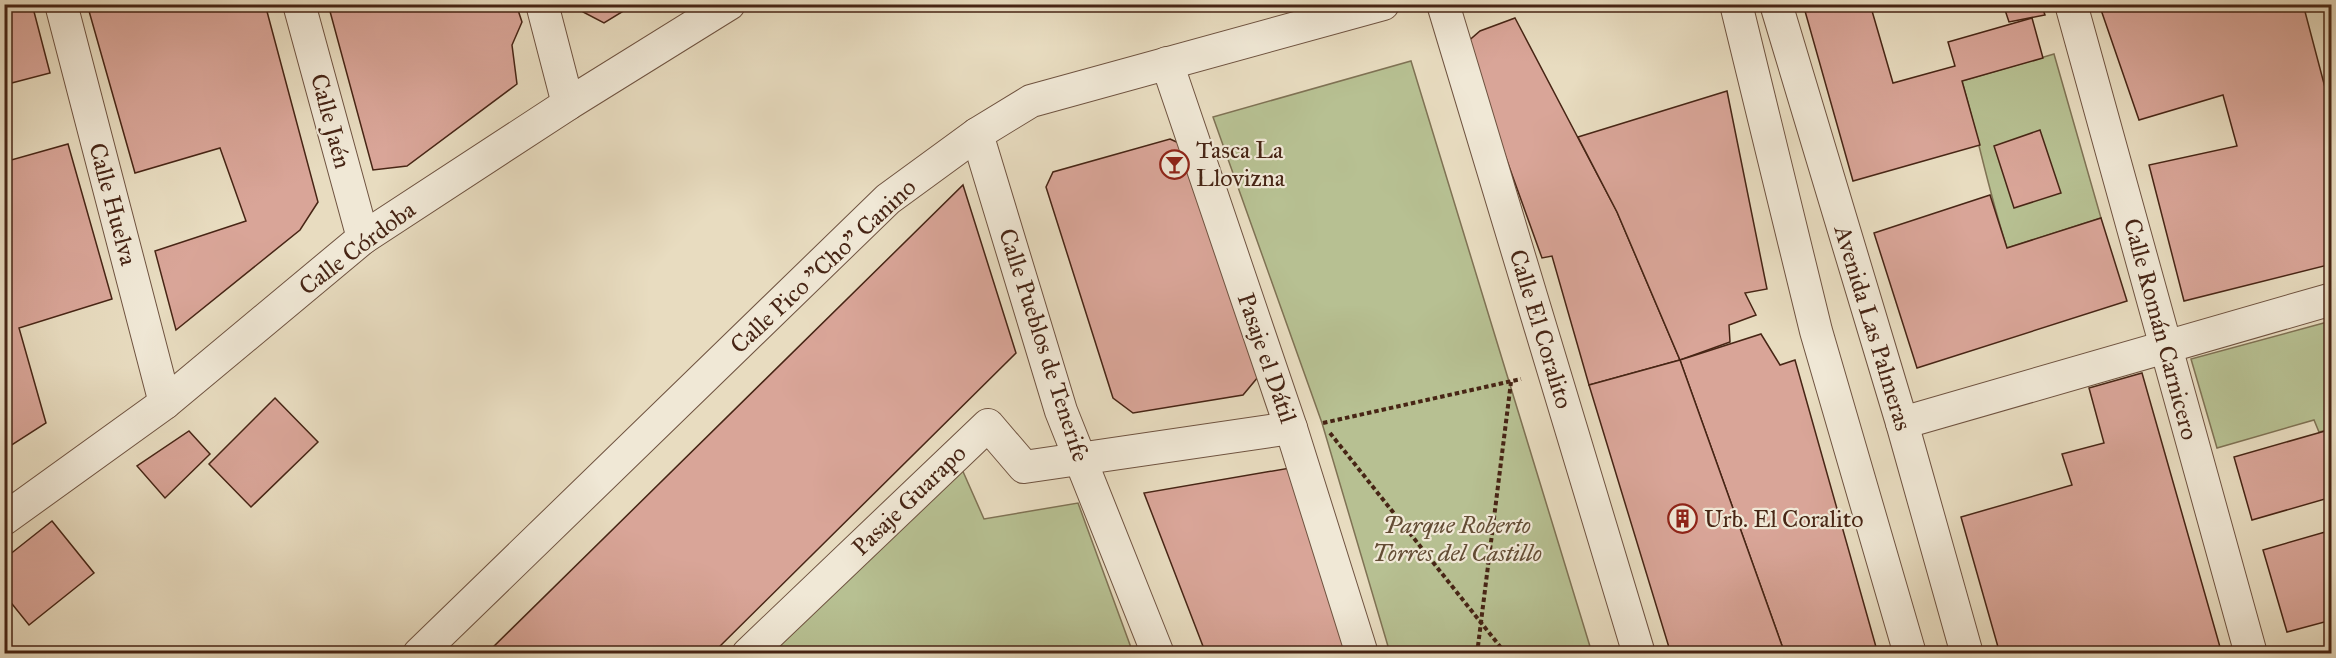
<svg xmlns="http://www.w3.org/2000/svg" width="2336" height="658" font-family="'IM FELL Great Primer',serif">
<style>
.green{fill:#b7c092;stroke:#7f7254;stroke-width:1.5}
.building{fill:#d9a598;stroke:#472515;stroke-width:1.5}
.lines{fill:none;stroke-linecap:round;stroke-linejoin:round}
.street-casing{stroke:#6f5340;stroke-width:34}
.path{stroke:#472515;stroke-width:4;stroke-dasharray:4.5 3;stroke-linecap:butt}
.street{stroke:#f0e8d6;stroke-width:32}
.labels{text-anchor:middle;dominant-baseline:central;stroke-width:4.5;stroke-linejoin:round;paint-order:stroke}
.street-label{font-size:24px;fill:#472515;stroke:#f0e8d6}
.poi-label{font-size:24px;fill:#472515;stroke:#f0e8d6;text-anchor:start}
.park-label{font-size:24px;font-style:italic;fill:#634c34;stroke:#f0e8d6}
</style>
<rect width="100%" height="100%" fill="#e8dcc0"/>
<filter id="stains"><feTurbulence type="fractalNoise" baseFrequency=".00333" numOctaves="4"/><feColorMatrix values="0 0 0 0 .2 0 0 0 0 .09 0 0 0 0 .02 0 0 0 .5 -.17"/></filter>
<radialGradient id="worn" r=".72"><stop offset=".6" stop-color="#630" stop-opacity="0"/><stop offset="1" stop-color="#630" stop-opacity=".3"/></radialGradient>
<g class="green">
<path d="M2054 54 2101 218 2007 248C1989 193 1978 137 1962 81Z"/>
<polygon points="1411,61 1592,653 1390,653 1322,423 1213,117"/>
<polygon points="2331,321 2331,429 2319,432 2314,420 2217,448 2191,359"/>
<polygon points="961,467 984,519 1078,503 1133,653 769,654"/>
</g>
<g class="building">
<polygon points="4,4 32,4 50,73 4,85"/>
<polygon points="87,4 265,4 318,202 300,230 176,330 155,251 246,221 220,148 135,173"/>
<polygon points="328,4 516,4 522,22 512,45 517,84 407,166 373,170"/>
<polygon points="581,4 635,4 604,23 583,12"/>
<polygon points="1803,4 1870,4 1893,83 1955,66 1948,42 2032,18 2043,58 1962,81 1980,145 1853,181"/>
<polygon points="2003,4 2041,4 2045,15 2009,22"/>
<polygon points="2099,4 2303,4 2332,114 2332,264 2184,301 2149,165 2237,146 2223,95 2139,120"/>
<polygon points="1515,18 1617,212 1680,360 1589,385 1552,256 1542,258 1465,44 1480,31"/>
<polygon points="1727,91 1767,289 1745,293 1756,315 1729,325 1730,342 1680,360 1617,212 1578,137"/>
<polygon points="2040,130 2061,193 2014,208 1994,146"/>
<polygon points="1170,139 1190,148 1258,377 1243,395 1133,413 1113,398 1046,187 1053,172"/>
<polygon points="68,144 112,299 19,328 46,423 4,450 4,162"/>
<polygon points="963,185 1016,353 712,654 486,654"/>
<polygon points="1990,195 2007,248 2101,218 2127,301 1917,368 1874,233"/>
<polygon points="1761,334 1780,365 1795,360 1878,654 1785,654 1680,360"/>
<polygon points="1680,360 1785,654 1671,654 1589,385"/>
<polygon points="2142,373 2222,654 2000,654 1961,517 2072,485 2062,454 2104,443 2089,388"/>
<polygon points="275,398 318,442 251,507 209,464"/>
<polygon points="2332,429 2332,497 2252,520 2234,457"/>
<polygon points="189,431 210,454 165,498 137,466"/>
<polygon points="1290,468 1349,654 1206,654 1144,493"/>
<polygon points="52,521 94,573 29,625 4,594 4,559"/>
<polygon points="2332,530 2332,620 2287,632 2263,550"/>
</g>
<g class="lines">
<defs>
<g id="street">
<polyline points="61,4 165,403"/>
<polyline points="299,4 363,238"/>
<polyline points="542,4 568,104"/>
<polyline points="1443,4 1639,654"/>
<polyline points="1736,4 1816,331 1910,654"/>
<polyline points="1776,4 1902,423 1967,654"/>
<polyline points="2071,4 2251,654"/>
<polyline points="1167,63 1291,428 1362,654"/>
<polyline points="977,134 1061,411 1158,654"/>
<polyline points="1902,423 2332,299"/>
<polyline points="4,519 165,403 363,238 568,104 729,4"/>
<polyline points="419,654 888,199 977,134 1031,101 1383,4"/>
<polyline points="748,654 988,425 1024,467 1291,428"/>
</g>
</defs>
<use href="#street" class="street-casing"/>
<g class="path">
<polyline points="1323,423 1521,379"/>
<polyline points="1330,433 1506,654"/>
<polyline points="1477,654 1511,382"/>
</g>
<use href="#street" class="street"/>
</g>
<defs>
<symbol id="bar-ring" viewBox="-11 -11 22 22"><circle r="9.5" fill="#f0e8d6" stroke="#8f2418" stroke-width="1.5"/><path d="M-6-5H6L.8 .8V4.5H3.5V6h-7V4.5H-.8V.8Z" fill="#8f2418"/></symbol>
<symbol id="building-ring" viewBox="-11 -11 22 22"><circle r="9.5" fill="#f0e8d6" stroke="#8f2418" stroke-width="1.5"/><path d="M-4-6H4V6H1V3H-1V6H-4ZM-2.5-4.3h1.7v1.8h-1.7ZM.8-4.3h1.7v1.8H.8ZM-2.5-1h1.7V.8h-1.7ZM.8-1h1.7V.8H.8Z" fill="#8f2418"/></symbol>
</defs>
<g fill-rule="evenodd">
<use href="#bar-ring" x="1158" y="148" width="33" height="33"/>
<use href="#building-ring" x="1666" y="502" width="33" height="33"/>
</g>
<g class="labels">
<g class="street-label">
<text transform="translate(331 121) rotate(75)">Calle Jaén</text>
<text transform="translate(113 204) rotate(75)">Calle Huelva</text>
<text transform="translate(357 248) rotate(-37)">Calle Córdoba</text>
<text transform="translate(823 266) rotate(-43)">Calle Pico "Cho" Canino</text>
<text transform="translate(1873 328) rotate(73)">Avenida Las Palmeras</text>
<text transform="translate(1541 329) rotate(73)">Calle El Coralito</text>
<text transform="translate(2161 329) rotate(75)">Calle Román Carnicero</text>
<text transform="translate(1044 345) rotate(72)">Calle Pueblos de Tenerife</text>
<text transform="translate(1267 358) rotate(71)">Pasaje el Dátil</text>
<text transform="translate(909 500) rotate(-44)">Pasaje Guarapo</text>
</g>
<g class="poi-label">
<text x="1196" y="150">Tasca La<tspan x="1196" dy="28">Llovizna</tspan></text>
<text x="1704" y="519">Urb. El Coralito</text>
</g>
<g class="park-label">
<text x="1457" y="525">Parque Roberto<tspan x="1457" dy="28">Torres del Castillo</tspan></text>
</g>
</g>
<rect width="2336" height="658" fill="none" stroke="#e8dcc0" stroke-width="24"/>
<rect x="6" y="6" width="2324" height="646" fill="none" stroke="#472515" stroke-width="3"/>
<rect x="12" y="12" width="2312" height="634" fill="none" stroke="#472515" stroke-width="1.5"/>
<rect width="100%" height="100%" filter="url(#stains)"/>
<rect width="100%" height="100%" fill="url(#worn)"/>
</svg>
